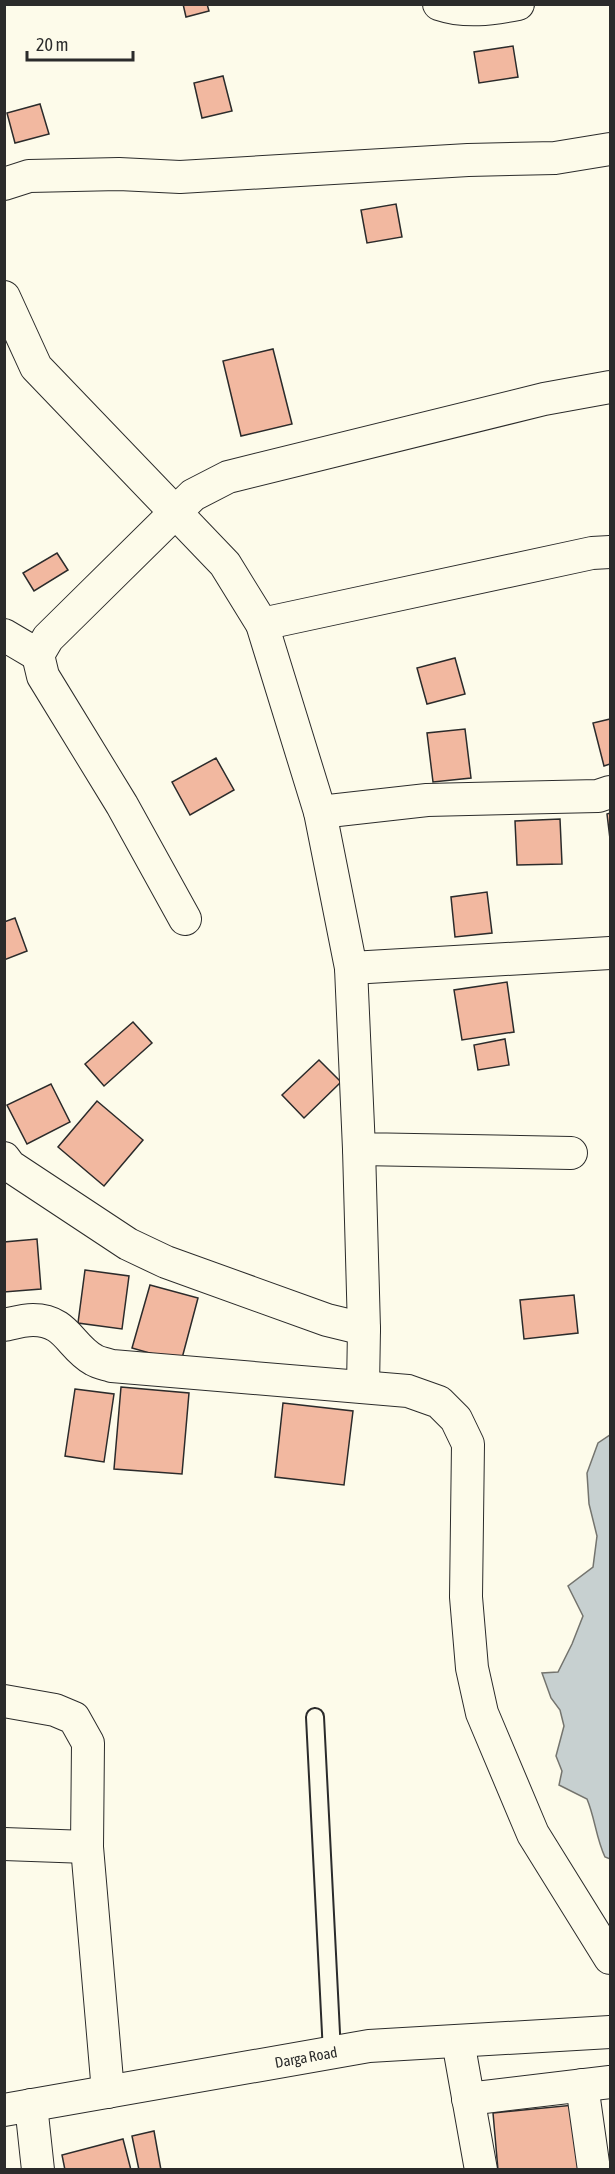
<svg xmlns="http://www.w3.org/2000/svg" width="615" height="2174" font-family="'Asap Condensed',sans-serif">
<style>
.water{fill:#c7d0d0;stroke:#74746e;stroke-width:1.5}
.building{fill:#f2b8a0;stroke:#2b2b2b;stroke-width:1.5}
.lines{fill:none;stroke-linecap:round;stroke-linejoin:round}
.service-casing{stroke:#2b2b2b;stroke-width:20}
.minor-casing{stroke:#2b2b2b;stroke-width:34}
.service{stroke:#fdfbea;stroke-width:16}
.minor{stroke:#fdfbea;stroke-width:32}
.labels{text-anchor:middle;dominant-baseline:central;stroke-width:4.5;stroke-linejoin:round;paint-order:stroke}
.street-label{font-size:15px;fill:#2b2b2b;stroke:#fdfbea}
</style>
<rect width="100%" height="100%" fill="#fdfbea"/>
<path class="water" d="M610 1435V1859L605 1857C596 1838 595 1818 587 1799L559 1785 562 1771 556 1756 564 1726 560 1710 551 1698 542 1673 558 1672 572 1644 583 1616 568 1586 593 1567 597 1536 589 1504 587 1473 598 1443Z"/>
<g class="building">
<polygon points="183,4 207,4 209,11 186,17"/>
<polygon points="513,46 518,77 479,83 474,52"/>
<polygon points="223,76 232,111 202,118 194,83"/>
<polygon points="40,104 49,134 15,143 7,113"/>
<polygon points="396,204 402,237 367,243 361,210"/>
<polygon points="273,349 292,424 241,436 223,361"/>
<polygon points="57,553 68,570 34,591 23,573"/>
<polygon points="455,658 465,694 427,704 417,668"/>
<polygon points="610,719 610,764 604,766 593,723"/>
<polygon points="465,729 471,778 433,782 427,733"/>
<polygon points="216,758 234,790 190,815 172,782"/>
<polygon points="610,813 610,839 607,814"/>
<polygon points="560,819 562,864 517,865 515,821"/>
<polygon points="487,892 492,933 455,937 451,897"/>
<polygon points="15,918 27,951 4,960 4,922"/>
<polygon points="507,982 514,1032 462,1040 454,990"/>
<polygon points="133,1022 152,1043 104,1086 85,1064"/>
<polygon points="505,1039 509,1065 478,1070 474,1045"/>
<polygon points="319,1060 341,1082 304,1118 282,1095"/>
<polygon points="51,1084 70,1122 27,1144 7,1105"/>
<polygon points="97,1101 143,1140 104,1186 58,1147"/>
<polygon points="37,1239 41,1289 4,1292 4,1242"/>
<polygon points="85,1270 129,1276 122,1329 78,1323"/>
<polygon points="150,1285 198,1298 181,1362 132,1348"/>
<polygon points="574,1295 578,1333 524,1339 520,1300"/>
<polygon points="121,1387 189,1393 182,1474 114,1469"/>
<polygon points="75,1389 114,1394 104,1462 65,1456"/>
<polygon points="283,1403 353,1411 344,1485 275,1477"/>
<polygon points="574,2105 580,2170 498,2170 493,2113"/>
<polygon points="154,2131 161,2170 139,2170 132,2136"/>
<polygon points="123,2139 131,2170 65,2170 62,2155"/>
</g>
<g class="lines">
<defs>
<polyline id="service" points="315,1717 332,2053"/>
<g id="minor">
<path d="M439 4C466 13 491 9 518 4"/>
<polyline points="4,184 29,176 119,174 180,177 468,160 555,158 610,149"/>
<polyline points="4,297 36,367 225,564 262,624 320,812 351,968 359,1149 571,1153"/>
<polyline points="262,624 592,553 610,552"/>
<polyline points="4,635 38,655 48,638 193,495 228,477 544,399 610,387"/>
<polyline points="38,655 43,676 122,805 185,919"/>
<polyline points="320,812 427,800 598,796 610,792"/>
<polyline points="351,968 610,953"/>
<polyline points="359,1149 364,1329 363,1387"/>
<polyline points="4,1158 10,1166 128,1244 166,1262 327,1320 364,1329"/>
<path d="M4 1325C13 1323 24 1320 33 1320 67 1320 70 1347 94 1360 99 1363 106 1364 112 1366L408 1391 439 1402 456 1419 468 1444 466 1597 472 1668 482 1713 533 1834 610 1958"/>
<polyline points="4,1701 55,1710 74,1718 88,1743 87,1847 108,2092"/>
<polyline points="4,1844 87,1847"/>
<polyline points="458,2041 481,2170"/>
<polyline points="582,2085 594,2170"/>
<polyline points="468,2099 610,2082"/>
<polyline points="31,2105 38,2170"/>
<polyline points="4,2110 369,2046 610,2032"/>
</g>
</defs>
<use href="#service" class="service-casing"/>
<use href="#minor" class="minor-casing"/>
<use href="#service" class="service"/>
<use href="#minor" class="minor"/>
</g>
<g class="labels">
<g class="street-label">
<text transform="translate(306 2057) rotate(-10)">Darga Road</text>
</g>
</g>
<rect width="615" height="2174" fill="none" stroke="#2b2b2b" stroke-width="12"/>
<path d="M27 51v9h106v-9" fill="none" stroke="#2b2b2b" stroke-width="3"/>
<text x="36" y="51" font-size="18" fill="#2b2b2b" stroke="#fdfbea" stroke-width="4.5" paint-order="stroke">20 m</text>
</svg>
